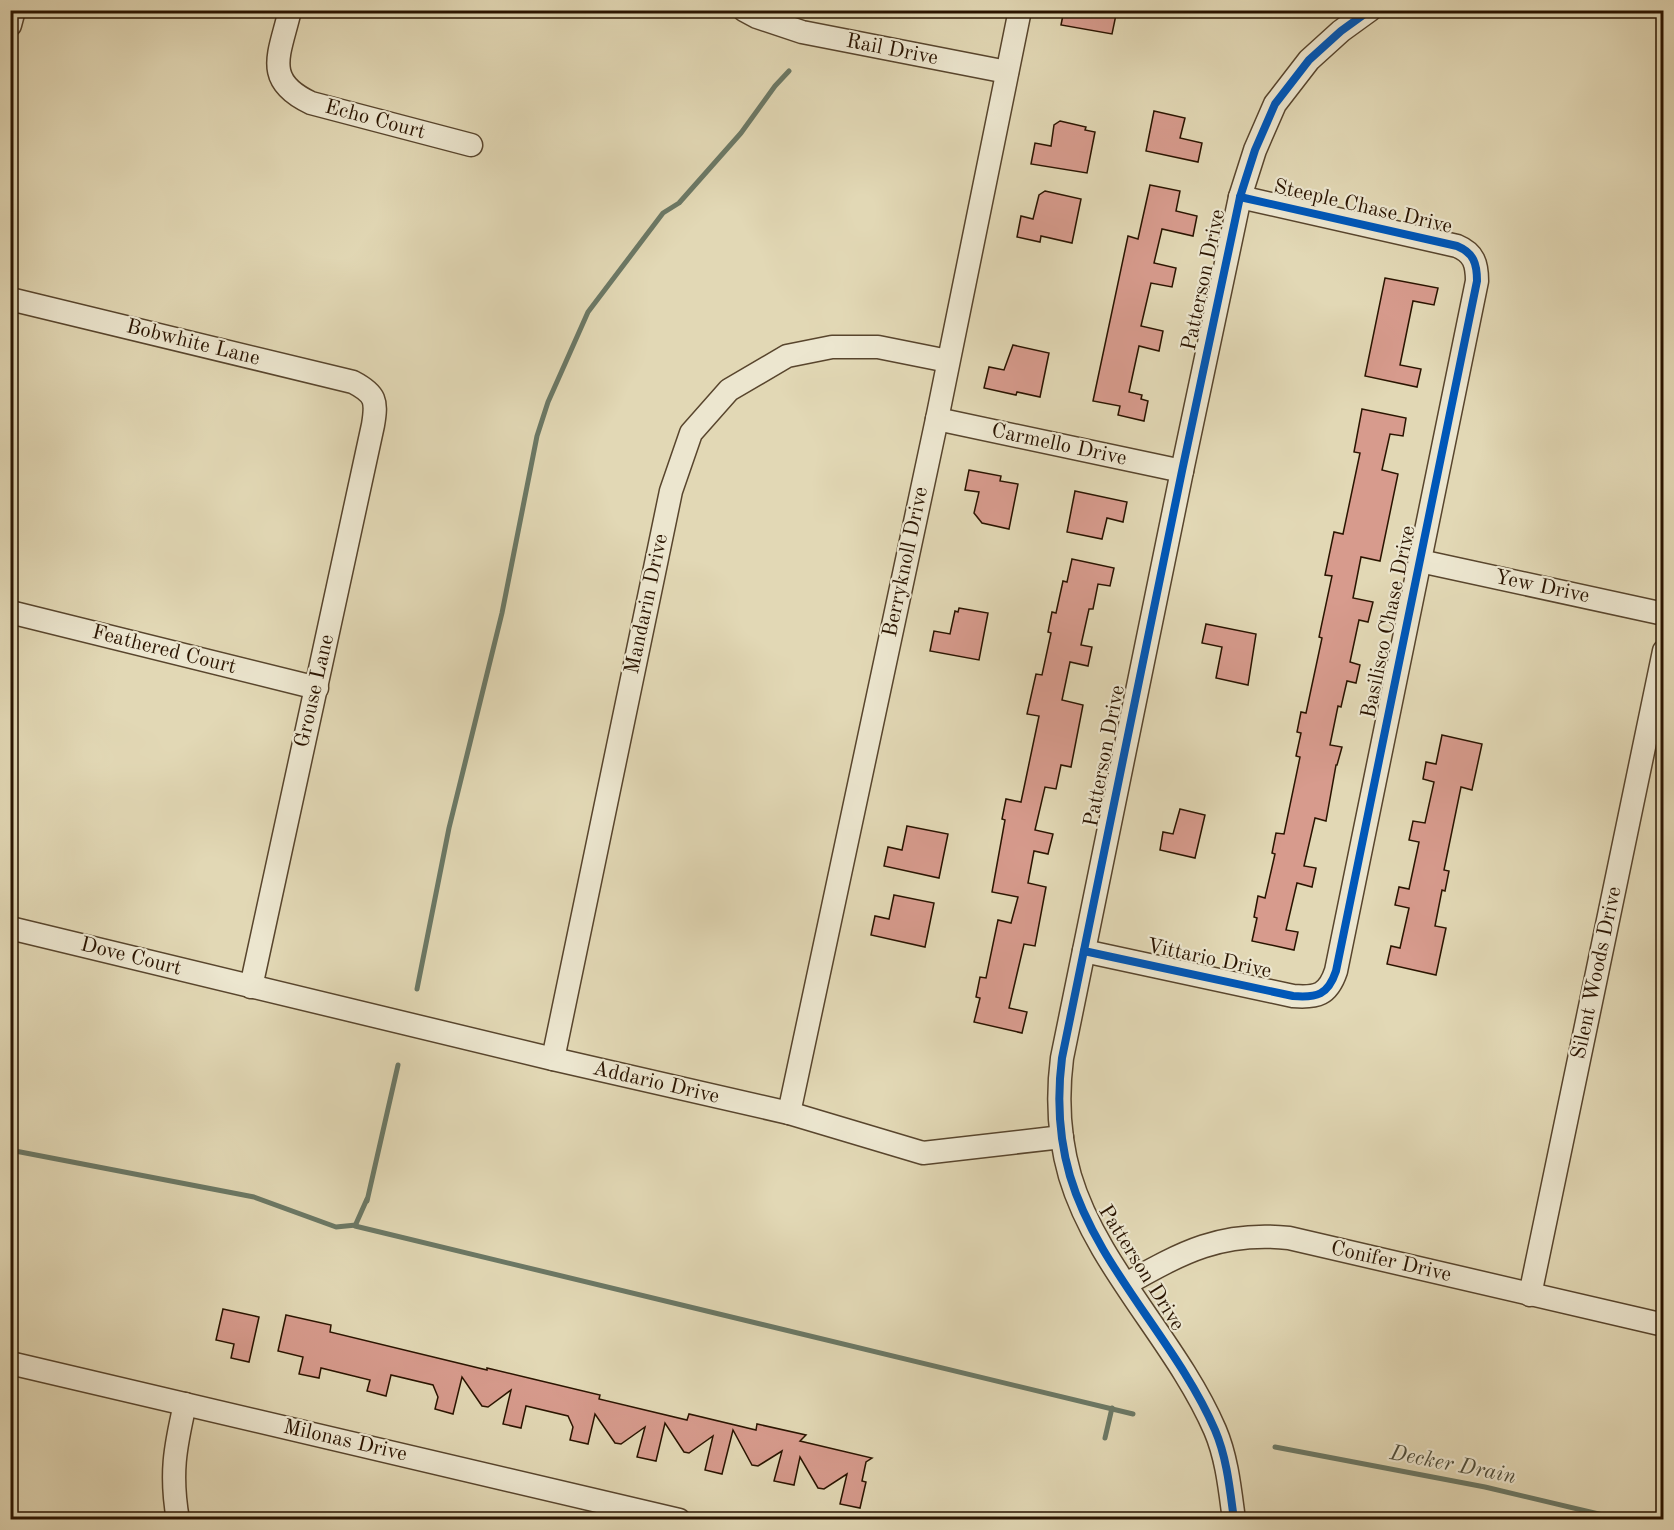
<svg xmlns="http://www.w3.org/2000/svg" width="1674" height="1530" font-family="'Old Standard TT',serif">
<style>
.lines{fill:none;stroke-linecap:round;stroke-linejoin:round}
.stream{stroke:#6b7865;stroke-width:5}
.building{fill:#d79b8d;stroke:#2a1400;stroke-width:1.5}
.minor-casing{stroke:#58452d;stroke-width:25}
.minor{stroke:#ece6cf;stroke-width:22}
.cycleway-casing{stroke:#ece6cf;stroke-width:11}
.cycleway{stroke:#0057b8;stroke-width:8}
.labels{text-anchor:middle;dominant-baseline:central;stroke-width:4.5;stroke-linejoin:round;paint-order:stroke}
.street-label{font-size:21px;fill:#2a1400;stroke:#ece6cf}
.water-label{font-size:22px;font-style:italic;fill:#504e3b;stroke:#ece6cf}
</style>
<rect width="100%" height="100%" fill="#e2d8b5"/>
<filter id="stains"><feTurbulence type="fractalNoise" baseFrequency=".00333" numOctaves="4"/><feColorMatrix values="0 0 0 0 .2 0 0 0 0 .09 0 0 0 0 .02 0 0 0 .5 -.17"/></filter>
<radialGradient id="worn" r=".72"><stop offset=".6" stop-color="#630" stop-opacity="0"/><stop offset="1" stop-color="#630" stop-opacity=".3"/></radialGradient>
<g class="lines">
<g class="stream">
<polyline points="417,989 449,828 502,613 537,436 548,402 588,312 663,213 679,203 741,133 775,86 789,71"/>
<polyline points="10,1150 254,1197 336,1227 356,1225"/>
<polyline points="367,1199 355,1226 1133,1414"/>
<polyline points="367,1201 398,1065"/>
<polyline points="1105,1438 1112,1408"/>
<polyline points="1275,1447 1485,1487 1624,1520"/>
</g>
</g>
<g class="building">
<polygon points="1064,10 1117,10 1112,34 1061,25"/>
<polygon points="1154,111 1185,118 1180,138 1202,143 1198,162 1146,151"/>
<polygon points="1060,121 1086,127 1085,130 1095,132 1087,173 1031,164 1035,143 1051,146 1054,125"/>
<polygon points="1150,185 1180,191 1176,211 1197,216 1193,236 1162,229 1154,263 1176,268 1172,287 1151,283 1141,326 1163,331 1159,351 1139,346 1129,392 1142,395 1141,399 1148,401 1144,421 1118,415 1120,406 1093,401 1128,236 1138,239"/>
<polygon points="1045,191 1081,199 1072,243 1041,236 1040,242 1017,237 1021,216 1033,219 1039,195"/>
<polygon points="1385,278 1438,288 1434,305 1413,301 1400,365 1421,369 1417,387 1365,376"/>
<polygon points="1013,345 1049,353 1040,397 1017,392 1016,395 984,388 989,367 1004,370"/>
<polygon points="1362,409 1406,418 1403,436 1390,434 1382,470 1398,474 1380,561 1361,557 1353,598 1373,602 1368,622 1359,620 1350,662 1360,665 1356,683 1347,681 1341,707 1338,706 1330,745 1342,747 1337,765 1336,765 1326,821 1315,818 1304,866 1316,868 1312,887 1297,883 1286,930 1298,932 1294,950 1252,941 1257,918 1254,917 1258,896 1265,898 1275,854 1272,853 1276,833 1284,834 1300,757 1296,756 1301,733 1297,732 1301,712 1306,713 1322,638 1319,637 1332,576 1325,575 1334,532 1343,534 1360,453 1354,452"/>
<polygon points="969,470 1001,476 1000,481 1018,484 1009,529 982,523 974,513 979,492 965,490"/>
<polygon points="1075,491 1127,502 1123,522 1107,518 1102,539 1067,532"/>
<polygon points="1072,559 1114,568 1110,586 1098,584 1093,609 1089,609 1081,645 1092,647 1088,666 1070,662 1062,700 1083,705 1071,767 1061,765 1056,789 1045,787 1035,830 1053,834 1048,854 1034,851 1028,883 1046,887 1035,946 1024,944 1009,1008 1027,1012 1022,1033 974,1022 980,998 976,997 980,977 986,978 998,920 1011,923 1018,897 992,892 1005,820 1002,819 1006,799 1021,802 1039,716 1027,714 1036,674 1042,675 1051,633 1048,632 1052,612 1056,613 1063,581 1067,582"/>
<polygon points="959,608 988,613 979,660 930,651 934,631 950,634 955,611 958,612"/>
<polygon points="1206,624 1256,634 1248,685 1216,678 1222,647 1202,643"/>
<polygon points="1442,735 1482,744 1472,790 1461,787 1444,870 1449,871 1445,891 1442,890 1435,926 1446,928 1436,975 1387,964 1391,946 1400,948 1409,908 1395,905 1399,887 1409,889 1419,842 1409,840 1413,821 1425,823 1434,782 1423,779 1426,762 1436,764"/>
<polygon points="1180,809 1205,815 1195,858 1160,850 1163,832 1173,834"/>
<polygon points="907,826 948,834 939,878 884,866 888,847 902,850"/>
<polygon points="894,895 934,903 925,947 871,935 875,916 889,919"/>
<polygon points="223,1309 259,1317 249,1362 231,1358 234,1344 216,1340"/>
<polygon points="286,1315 331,1325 330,1332 487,1370 487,1368 533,1379 600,1395 599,1399 687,1420 689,1414 756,1430 757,1424 806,1435 800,1441 872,1458 866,1462 862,1481 866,1482 860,1508 840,1504 847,1474 824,1489 818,1488 800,1457 794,1485 774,1481 782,1451 758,1466 752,1465 733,1430 722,1474 705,1470 713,1436 689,1453 684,1452 665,1423 656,1461 637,1457 645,1427 621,1444 615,1443 595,1414 588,1444 570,1440 573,1427 568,1416 526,1406 521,1428 503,1424 511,1390 488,1407 482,1406 462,1377 453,1414 435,1409 438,1397 433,1385 391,1375 386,1396 367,1391 370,1380 321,1368 319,1378 299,1374 303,1357 278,1351"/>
</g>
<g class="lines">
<defs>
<g id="minor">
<path d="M290 10C280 54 262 80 311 103L471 145"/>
<polyline points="744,10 757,17 802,32 1007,72"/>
<polyline points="10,25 14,10"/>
<path d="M10 299 353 382C376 394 377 401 373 425L251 987"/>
<polyline points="937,419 1182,471"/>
<polyline points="1420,561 1664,614"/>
<polyline points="10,612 317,688"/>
<polyline points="10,928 553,1059 789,1113 923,1153 1062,1137"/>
<path d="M1084 951 1293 996C1317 998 1328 995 1336 971L1477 281C1477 264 1474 253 1457 246L1240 197"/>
<polyline points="553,1059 671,491 691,433 729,390 787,356 832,347 878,347 948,361"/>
<polyline points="789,1113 937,419 1020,10"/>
<path d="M1126 1284C1183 1252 1221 1231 1289 1238L1664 1325"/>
<polyline points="1530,1295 1664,651"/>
<polyline points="10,1363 679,1520"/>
<path d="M178 1520C170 1474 175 1448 185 1404"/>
<path d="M1234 1520C1230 1490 1227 1458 1215 1430 1177 1342 1097 1267 1070 1176 1059 1138 1057 1097 1062 1058L1182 471 1240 197 1255 150 1275 104 1309 60 1341 31 1370 10"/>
</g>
</defs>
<use href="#minor" class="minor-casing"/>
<use href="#minor" class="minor"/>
<defs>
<g id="cycleway">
<path d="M1084 951 1293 996C1317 998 1328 995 1336 971L1477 281C1477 264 1474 253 1457 246L1240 197"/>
<path d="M1234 1520C1230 1490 1227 1458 1215 1430 1177 1342 1097 1267 1070 1176 1059 1138 1057 1097 1062 1058L1182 471 1240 197 1255 150 1275 104 1309 60 1341 31 1370 10"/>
</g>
</defs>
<use href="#cycleway" class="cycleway-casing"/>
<use href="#cycleway" class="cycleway"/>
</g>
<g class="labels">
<g class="street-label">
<text transform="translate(892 50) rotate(11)">Rail Drive</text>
<text transform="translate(375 120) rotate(15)">Echo Court</text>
<text transform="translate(1363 207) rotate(13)">Steeple Chase Drive</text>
<text transform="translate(1204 280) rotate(-78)">Patterson Drive</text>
<text transform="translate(193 343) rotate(14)">Bobwhite Lane</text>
<text transform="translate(1059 445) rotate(12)">Carmello Drive</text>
<text transform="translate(906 562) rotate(-78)">Berryknoll Drive</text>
<text transform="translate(1542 587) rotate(12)">Yew Drive</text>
<text transform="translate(647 604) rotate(-78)">Mandarin Drive</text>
<text transform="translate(1389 622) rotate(-78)">Basilisco Chase Drive</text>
<text transform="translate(164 650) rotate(14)">Feathered Court</text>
<text transform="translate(315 691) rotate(-77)">Grouse Lane</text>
<text transform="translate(1105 756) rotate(-79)">Patterson Drive</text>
<text transform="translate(131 957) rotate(14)">Dove Court</text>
<text transform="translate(1209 959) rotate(12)">Vittario Drive</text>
<text transform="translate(1597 973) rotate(-78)">Silent Woods Drive</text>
<text transform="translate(656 1083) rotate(13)">Addario Drive</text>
<text transform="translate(1391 1262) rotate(13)">Conifer Drive</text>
<text transform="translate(1141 1268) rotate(58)">Patterson Drive</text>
<text transform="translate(345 1441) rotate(13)">Milonas Drive</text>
</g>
<g class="water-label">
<text transform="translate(1453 1465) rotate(11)">Decker Drain</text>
</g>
</g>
<rect width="1674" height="1530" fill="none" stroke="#e2d8b5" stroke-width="36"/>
<rect x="12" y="12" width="1650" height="1506" fill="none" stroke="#2a1400" stroke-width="3"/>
<rect x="18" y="18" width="1638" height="1494" fill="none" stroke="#2a1400" stroke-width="1.5"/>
<rect width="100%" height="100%" filter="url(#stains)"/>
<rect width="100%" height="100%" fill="url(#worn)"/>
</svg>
